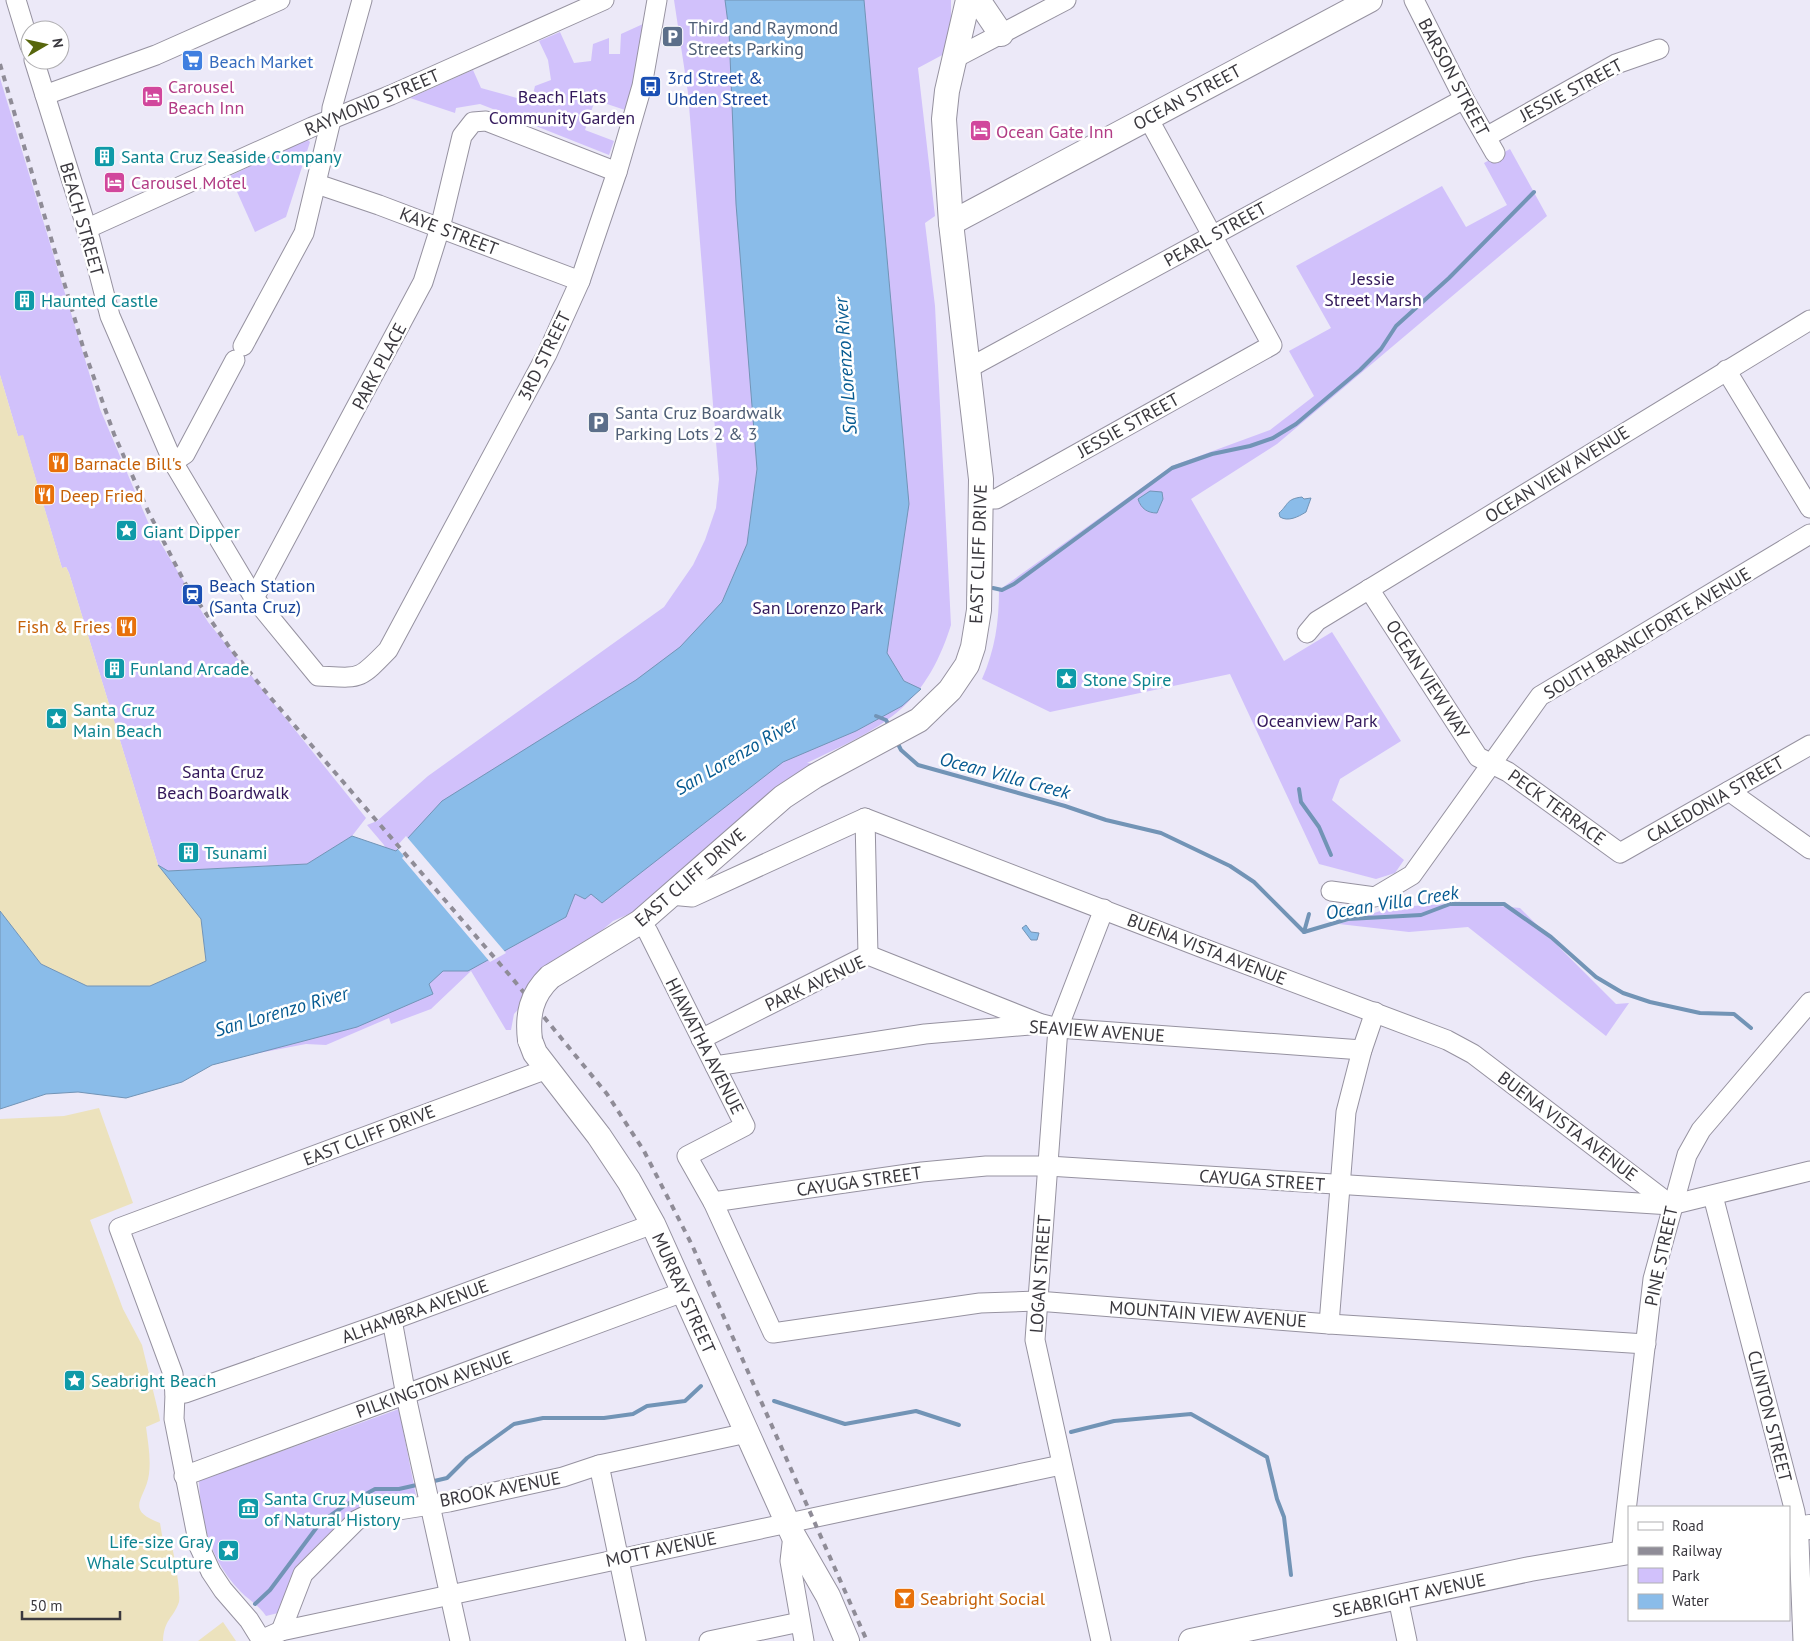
<svg xmlns="http://www.w3.org/2000/svg" width="1810" height="1641" font-family="'PT Sans',sans-serif">
<style>
.green{fill:#d1c1fb}
.sand{fill:#ece2bd}
.water{fill:#8abce9;stroke:#7294b6}
.pier{fill:#ece9f8}
.lines{fill:none;stroke-linecap:round;stroke-linejoin:round}
.stream{stroke:#7294b6;stroke-width:4}
.minor-casing{stroke:#9692a0;stroke-width:21}
.major-casing{stroke:#9692a0;stroke-width:26}
.minor{stroke:#fff;stroke-width:19}
.major{stroke:#fff;stroke-width:24}
.rail{stroke:#8f8c97;stroke-width:4;stroke-dasharray:6 6;stroke-linecap:butt}
.major-bridge-casing{stroke:#9692a0;stroke-width:26;stroke-linecap:butt}
.major-bridge{stroke:#fff;stroke-width:24}
.labels{text-anchor:middle;dominant-baseline:central;stroke-width:5;stroke-linejoin:round;paint-order:stroke}
.service-label{font-size:18px;fill:#4e5e75;stroke:#fff;text-anchor:start}
.shop-label{font-size:18px;fill:#366cbe;stroke:#fff;text-anchor:start}
.transit-label{font-size:18px;fill:#164399;stroke:#fff;text-anchor:start}
.street-label{font-size:18px;fill:#3a383e;stroke:#fff}
.hotel-label{font-size:18px;fill:#b23c85;stroke:#fff;text-anchor:start}
.park-label{font-size:18px;fill:#33185b;stroke:#fff}
.culture-label{font-size:18px;fill:#0d838f;stroke:#fff;text-anchor:start}
.food-label{font-size:18px;fill:#c56008;stroke:#fff;text-anchor:start}
.water-label{font-size:19px;font-style:italic;fill:#055a91;stroke:#fff}
</style>
<rect width="100%" height="100%" fill="#ece9f8"/>
<g class="green">
<path d="M674 0H951V23L946 53 918 68 935 216 925 223 935 306 951 625C924 710 882 727 807 763L818 764 643 908 613 921 550 974 514 1014 511 1030H506L471 971 431 1009 391 1024 389 1018 326 1045 306 1044 244 1056 93 1094 92 1081 413 911 384 845 367 825 377 821 428 776 664 607 693 565 705 540 716 508 719 479 688 93Z"/>
<polygon points="643,24 634,81 625,110 595,100 585,130 614,141 609,155 480,104 456,108 455,113 410,98 473,70 481,88 531,102 535,86 551,80 548,60 539,41 560,32 574,63 591,61 593,44 609,38 609,54 620,54 621,34"/>
<polygon points="0,78 100,409 148,522 208,622 366,818 352,836 307,864 167,871 158,865 69,573 66,567 62,568 23,436 18,436 0,375"/>
<polygon points="307,139 310,142 286,217 255,232 230,176"/>
<path d="M1510 149 1547 216 1277 444 1191 499 1284 661 1332 632 1401 741 1340 779 1332 800 1404 860 1395 873 1376 879 1319 864 1230 674 1050 712 982 679C995 650 999 622 999 590L1172 466 1270 430 1314 396 1289 351 1331 328 1296 266 1442 186 1466 227 1507 205 1484 163Z"/>
<polygon points="1468,903 1520,908 1616,1004 1629,1003 1606,1036 1468,927 1409,932 1339,924 1393,907"/>
<path d="M399 1409 417 1501 347 1522 289 1583 282 1612 266 1616C259 1606 249 1600 241 1592 211 1562 200 1521 199 1481Z"/>
</g>
<g class="sand">
<polygon points="0,375 18,436 23,435 62,568 66,567 69,573 158,865 201,919 206,961 150,986 87,986 41,964 0,911"/>
<path d="M99 1108 133 1203 90 1220 123 1309 142 1345 159 1415 160 1421 146 1427C148 1443 151 1458 149 1474 146 1499 123 1509 160 1523L163 1541H170C174 1549 181 1594 179 1602 173 1619 164 1619 163 1641H0V1119L64 1116Z"/>
<polygon points="223,1622 236,1641 198,1641"/>
</g>
<g class="water">
<polygon points="725,0 864,0 909,504 887,653 904,681 921,689 902,706 856,731 783,762 602,903 591,894 585,899 575,894 566,917 468,971 443,971 429,984 433,994 357,1027 212,1065 182,1082 126,1098 78,1092 46,1094 0,1109 0,911 41,964 87,986 150,986 206,961 201,919 158,865 168,871 307,864 352,836 396,851 442,801 636,680 680,647 722,602 747,544 757,469 736,204 729,31"/>
<path d="M1150 491 1162 492 1163 499 1157 513C1148 513 1141 509 1138 499Z"/>
<path d="M1302 497 1304 499 1311 498 1306 512C1298 517 1288 522 1280 517L1279 513C1289 504 1286 499 1302 497Z"/>
<polygon points="1026,925 1031,932 1039,933 1037,940 1031,940 1022,928"/>
</g>
<polygon class="pier" points="406,836 506,953 490,962 402,858 404,856 396,847"/>
<g class="lines">
<g class="stream">
<polyline points="993,588 1002,590 1014,584 1172,468 1212,454 1250,446 1273,438 1296,424 1360,370 1381,349 1396,326 1449,278 1534,192"/>
<polyline points="876,716 886,720 890,727"/>
<polyline points="897,742 901,750 918,765 1065,806 1106,820 1161,833 1230,866 1254,882 1304,932 1348,919 1421,915 1450,904 1504,904 1551,937 1596,977 1623,993 1650,1002 1700,1013 1734,1014 1751,1028"/>
<polyline points="1299,789 1301,802 1319,827 1331,855"/>
<polyline points="1304,932 1309,914"/>
<polyline points="774,1401 845,1424 916,1411 959,1425"/>
<polyline points="1071,1432 1114,1421 1191,1414 1267,1457 1277,1499 1284,1517 1291,1575"/>
<polyline points="430,1482 447,1478 467,1458 514,1424 543,1418 604,1418 633,1414 647,1406 685,1401 701,1386"/>
<polyline points="255,1604 270,1590 320,1523 344,1506 375,1489 399,1489 421,1484"/>
</g>
<defs>
<g id="minor">
<polyline points="16,0 30,46"/>
<polyline points="1414,0 1464,99 1495,153"/>
<polyline points="957,57 1066,0"/>
<path d="M34 60 90 239 110 316 173 462 254 598 318 676C361 678 358 681 388 650L547 354 580 281 617 172 642 86 657 0"/>
<polyline points="45,95 156,55 280,0"/>
<polyline points="1486,137 1616,64 1659,49"/>
<polyline points="317,184 379,205 580,281"/>
<polyline points="86,229 312,127 391,95 604,0"/>
<polyline points="243,346 304,233 331,120 332,108 362,0"/>
<polyline points="967,369 1464,99"/>
<polyline points="1726,370 1810,508"/>
<polyline points="173,462 185,454 235,360"/>
<polyline points="982,499 996,499 1272,345 1148,118"/>
<polyline points="1369,589 1478,757 1508,772 1620,853 1810,745"/>
<polyline points="254,598 423,282 440,228 462,136 473,122 486,121 617,172"/>
<polyline points="1307,633 1317,621 1810,320"/>
<polyline points="1729,791 1810,849"/>
<polyline points="865,818 868,955"/>
<polyline points="1331,891 1375,897 1412,875 1540,696 1810,534"/>
<polyline points="670,895 692,897 865,818 1200,947 1447,1040 1473,1054 1671,1205"/>
<polyline points="640,922 648,932 745,1126 687,1156 713,1202 773,1333 980,1303 1037,1301 1329,1324 1646,1344"/>
<polyline points="701,1039 868,955 1039,1023"/>
<polyline points="715,1066 925,1034 1042,1024 1058,1028 1362,1050"/>
<polyline points="1713,1196 1795,1512 1799,1541 1803,1641"/>
<polyline points="713,1202 922,1172 986,1166 1048,1166 1671,1205 1810,1171"/>
<polyline points="392,1320 407,1401 460,1641"/>
<polyline points="1329,1324 1346,1112 1362,1050 1375,1012"/>
<polyline points="175,1394 185,1393 392,1320 653,1224"/>
<polyline points="599,1465 636,1641"/>
<polyline points="184,1476 683,1292"/>
<polyline points="793,1535 790,1561 804,1641"/>
<polyline points="1621,1554 1653,1279 1687,1155 1701,1130 1810,1002"/>
<polyline points="1398,1598 1407,1641"/>
<polyline points="281,1631 303,1574 357,1520 367,1515 449,1502 563,1477 599,1465 747,1433"/>
<polyline points="261,1640 281,1631 1061,1465"/>
<polyline points="262,1641 249,1620 223,1590 211,1572 199,1546 174,1419 175,1394 173,1374 119,1228 547,1069"/>
<polyline points="709,1641 800,1622"/>
<polyline points="1101,1641 1035,1340 1058,1028 1104,909"/>
</g>
<g id="major">
<polyline points="978,0 1001,34"/>
<polyline points="951,223 1370,0"/>
<polyline points="550,977 640,922 783,797 815,776 919,720 950,690 967,665 973,647 979,610 981,479 951,223 944,119 947,91 968,0"/>
<polyline points="530,1040 535,1053 599,1136 629,1181 653,1224 793,1535 828,1596 847,1641"/>
<polyline points="1789,1530 1810,1527"/>
<polyline points="1191,1641 1530,1569 1629,1552"/>
</g>
</defs>
<use href="#minor" class="minor-casing"/>
<use href="#major" class="major-casing"/>
<use href="#minor" class="minor"/>
<use href="#major" class="major"/>
<polyline class="rail" points="0,64 83,347 114,434 148,511 185,583 230,648 270,697 512,978 607,1094 644,1151 692,1245 867,1641"/>
<defs>
<path id="major-bridge" d="M530 1040C527 1015 531 995 550 977"/>
</defs>
<use href="#major-bridge" class="major-bridge-casing"/>
<use href="#major-bridge" class="major-bridge"/>
</g>
<defs>
<symbol id="parking-square" viewBox="-11 -11 22 22"><rect x="-9" y="-9" width="18" height="18" rx="4" fill="#5c6f8a" stroke="#fff"/><path d="M-3.5-5.5H1a3.5 3.5 0 0 1 0 7H-1V5.5H-3.5ZM-1-3.4V-.6H.8a1.4 1.4 0 0 0 0-2.8Z" fill="#fff"/></symbol>
<symbol id="supermarket-square" viewBox="-11 -11 22 22"><rect x="-9" y="-9" width="18" height="18" rx="4" fill="#3f7fe0" stroke="#fff"/><path d="M-6-5.5h2.5l.6 2H6L4.5 2H-2.5L-4.4-4H-6ZM-1.5 3.2a1.3 1.3 0 1 0 .1 0ZM3 3.2a1.3 1.3 0 1 0 .1 0Z" fill="#fff"/></symbol>
<symbol id="bus-square" viewBox="-11 -11 22 22"><rect x="-9" y="-9" width="18" height="18" rx="4" fill="#1a4fb4" stroke="#fff"/><path d="M-5-6H5V4H4V6H2V4H-2V6H-4V4H-5ZM-3.5-4V0h7V-4ZM-3.5 1.2v1.5H-2V1.2ZM2 1.2v1.5H3.5V1.2Z" fill="#fff"/></symbol>
<symbol id="hotel-square" viewBox="-11 -11 22 22"><rect x="-9" y="-9" width="18" height="18" rx="4" fill="#d1479c" stroke="#fff"/><path d="M-6-4.5h1.5V1H6V5H4.5V3h-9V5H-6ZM-4 0a1.8 1.8 0 1 1 3.6 0ZM.5 0V-2.5h3Q6-2.5 6 0Z" fill="#fff"/></symbol>
<symbol id="building-square" viewBox="-11 -11 22 22"><rect x="-9" y="-9" width="18" height="18" rx="4" fill="#0f9aa8" stroke="#fff"/><path d="M-4-6H4V6H1V3H-1V6H-4ZM-2.5-4.3h1.7v1.8h-1.7ZM.8-4.3h1.7v1.8H.8ZM-2.5-1h1.7V.8h-1.7ZM.8-1h1.7V.8H.8Z" fill="#fff"/></symbol>
<symbol id="restaurant-square" viewBox="-11 -11 22 22"><rect x="-9" y="-9" width="18" height="18" rx="4" fill="#e8710a" stroke="#fff"/><path d="M-5-6h1v4h1v-4h1v4h1v-4h1v5L-1.5 .5V6h-2V.5L-5-1ZM5-6V6H3V1.5H1.5Q1.5-4 5-6Z" fill="#fff"/></symbol>
<symbol id="sight-square" viewBox="-11 -11 22 22"><rect x="-9" y="-9" width="18" height="18" rx="4" fill="#0f9aa8" stroke="#fff"/><path d="M0-6L1.8-2.2L6-1.7L2.9 1.2L3.7 5.4L0 3.3L-3.7 5.4L-2.9 1.2L-6-1.7L-1.8-2.2Z" fill="#fff"/></symbol>
<symbol id="station-square" viewBox="-11 -11 22 22"><rect x="-9" y="-9" width="18" height="18" rx="4" fill="#1a4fb4" stroke="#fff"/><path d="M-3-6H3Q5-6 5-4V2Q5 4 3 4L4.5 6H3L1.5 4h-3L-3 6H-4.5L-3 4Q-5 4-5 2V-4Q-5-6-3-6ZM-3.5-4v3h7v-3ZM-3.5 1v1.5H-2V1ZM2 1v1.5H3.5V1Z" fill="#fff"/></symbol>
<symbol id="museum-square" viewBox="-11 -11 22 22"><rect x="-9" y="-9" width="18" height="18" rx="4" fill="#0f9aa8" stroke="#fff"/><path d="M0-6L6-3V-2H-6V-3ZM-5-1h2V3h-2ZM-1-1h2V3h-2ZM3-1h2V3H3ZM-6 4H6V6H-6Z" fill="#fff"/></symbol>
<symbol id="bar-square" viewBox="-11 -11 22 22"><rect x="-9" y="-9" width="18" height="18" rx="4" fill="#e8710a" stroke="#fff"/><path d="M-6-5H6L.8 .8V4.5H3.5V6h-7V4.5H-.8V.8Z" fill="#fff"/></symbol>
</defs>
<g fill-rule="evenodd">
<use href="#parking-square" x="660" y="24" width="25" height="25"/>
<use href="#supermarket-square" x="180" y="48" width="25" height="25"/>
<use href="#bus-square" x="638" y="74" width="25" height="25"/>
<use href="#hotel-square" x="140" y="84" width="25" height="25"/>
<use href="#hotel-square" x="968" y="118" width="25" height="25"/>
<use href="#building-square" x="92" y="144" width="25" height="25"/>
<use href="#hotel-square" x="102" y="170" width="25" height="25"/>
<use href="#building-square" x="12" y="288" width="25" height="25"/>
<use href="#parking-square" x="586" y="410" width="25" height="25"/>
<use href="#restaurant-square" x="46" y="450" width="25" height="25"/>
<use href="#restaurant-square" x="32" y="482" width="25" height="25"/>
<use href="#sight-square" x="114" y="518" width="25" height="25"/>
<use href="#station-square" x="180" y="582" width="25" height="25"/>
<use href="#restaurant-square" x="114" y="614" width="25" height="25"/>
<use href="#building-square" x="102" y="656" width="25" height="25"/>
<use href="#sight-square" x="1054" y="666" width="25" height="25"/>
<use href="#sight-square" x="44" y="706" width="25" height="25"/>
<use href="#building-square" x="176" y="840" width="25" height="25"/>
<use href="#sight-square" x="62" y="1368" width="25" height="25"/>
<use href="#museum-square" x="236" y="1496" width="25" height="25"/>
<use href="#sight-square" x="216" y="1538" width="25" height="25"/>
<use href="#bar-square" x="892" y="1586" width="25" height="25"/>
</g>
<g class="labels">
<g class="service-label">
<text x="688" y="27">Third and Raymond<tspan x="688" dy="21">Streets Parking</tspan></text>
<text x="615" y="412">Santa Cruz Boardwalk<tspan x="615" dy="21">Parking Lots 2 &amp; 3</tspan></text>
</g>
<g class="shop-label">
<text x="209" y="61">Beach Market</text>
</g>
<g class="transit-label">
<text x="667" y="77">3rd Street &amp;<tspan x="667" dy="21">Uhden Street</tspan></text>
<text x="209" y="585">Beach Station<tspan x="209" dy="21">(Santa Cruz)</tspan></text>
</g>
<g class="street-label">
<text transform="translate(1454 77) rotate(62)">BARSON STREET</text>
<text transform="translate(1571 90) rotate(-28)">JESSIE STREET</text>
<text transform="translate(1187 97) rotate(-28)">OCEAN STREET</text>
<text transform="translate(372 102) rotate(-23)">RAYMOND STREET</text>
<text transform="translate(82 219) rotate(74)">BEACH STREET</text>
<text transform="translate(449 231) rotate(21)">KAYE STREET</text>
<text transform="translate(1215 234) rotate(-29)">PEARL STREET</text>
<text transform="translate(544 356) rotate(-64)">3RD STREET</text>
<text transform="translate(379 366) rotate(-62)">PARK PLACE</text>
<text transform="translate(1128 425) rotate(-29)">JESSIE STREET</text>
<text transform="translate(1557 474) rotate(-32)">OCEAN VIEW AVENUE</text>
<text transform="translate(978 554) rotate(-88)">EAST CLIFF DRIVE</text>
<text transform="translate(1647 633) rotate(-31)">SOUTH BRANCIFORTE AVENUE</text>
<text transform="translate(1428 679) rotate(57)">OCEAN VIEW WAY</text>
<text transform="translate(1715 799) rotate(-30)">CALEDONIA STREET</text>
<text transform="translate(1557 807) rotate(36)">PECK TERRACE</text>
<text transform="translate(690 877) rotate(-41)">EAST CLIFF DRIVE</text>
<text transform="translate(1207 949) rotate(21)">BUENA VISTA AVENUE</text>
<text transform="translate(815 983) rotate(-25)">PARK AVENUE</text>
<text transform="translate(1097 1031) rotate(4)">SEAVIEW AVENUE</text>
<text transform="translate(705 1046) rotate(63)">HIAWATHA AVENUE</text>
<text transform="translate(1568 1126) rotate(37)">BUENA VISTA AVENUE</text>
<text transform="translate(369 1135) rotate(-21)">EAST CLIFF DRIVE</text>
<text transform="translate(1262 1180) rotate(4)">CAYUGA STREET</text>
<text transform="translate(859 1181) rotate(-8)">CAYUGA STREET</text>
<text transform="translate(1661 1256) rotate(-78)">PINE STREET</text>
<text transform="translate(1040 1274) rotate(-86)">LOGAN STREET</text>
<text transform="translate(684 1293) rotate(66)">MURRAY STREET</text>
<text transform="translate(415 1311) rotate(-20)">ALHAMBRA AVENUE</text>
<text transform="translate(1208 1314) rotate(4)">MOUNTAIN VIEW AVENUE</text>
<text transform="translate(434 1384) rotate(-20)">PILKINGTON AVENUE</text>
<text transform="translate(1770 1416) rotate(76)">CLINTON STREET</text>
<text transform="translate(500 1489) rotate(-11)">BROOK AVENUE</text>
<text transform="translate(661 1549) rotate(-12)">MOTT AVENUE</text>
<text transform="translate(1409 1595) rotate(-12)">SEABRIGHT AVENUE</text>
</g>
<g class="hotel-label">
<text x="168" y="86">Carousel<tspan x="168" dy="21">Beach Inn</tspan></text>
<text x="996" y="131">Ocean Gate Inn</text>
<text x="131" y="182">Carousel Motel</text>
</g>
<g class="park-label">
<text x="562" y="96">Beach Flats<tspan x="562" dy="21">Community Garden</tspan></text>
<text x="1373" y="278">Jessie<tspan x="1373" dy="21">Street Marsh</tspan></text>
<text x="818" y="607">San Lorenzo Park</text>
<text x="1317" y="720">Oceanview Park</text>
<text x="223" y="771">Santa Cruz<tspan x="223" dy="21">Beach Boardwalk</tspan></text>
</g>
<g class="culture-label">
<text x="121" y="156">Santa Cruz Seaside Company</text>
<text x="41" y="300">Haunted Castle</text>
<text x="143" y="531">Giant Dipper</text>
<text x="130" y="668">Funland Arcade</text>
<text x="1083" y="679">Stone Spire</text>
<text x="73" y="709">Santa Cruz<tspan x="73" dy="21">Main Beach</tspan></text>
<text x="204" y="852">Tsunami</text>
<text x="91" y="1380">Seabright Beach</text>
<text x="264" y="1498">Santa Cruz Museum<tspan x="264" dy="21">of Natural History</tspan></text>
<text x="213" y="1541" text-anchor="end">Life-size Gray<tspan x="213" dy="21">Whale Sculpture</tspan></text>
</g>
<g class="food-label">
<text x="74" y="463">Barnacle Bill's</text>
<text x="60" y="495">Deep Fried</text>
<text x="110" y="626" text-anchor="end">Fish &amp; Fries</text>
<text x="920" y="1598">Seabright Social</text>
</g>
<g class="water-label">
<text transform="translate(845 366) rotate(-94)">San Lorenzo River</text>
<text transform="translate(736 755) rotate(-30)">San Lorenzo River</text>
<text transform="translate(1005 775) rotate(15)">Ocean Villa Creek</text>
<text transform="translate(1392 902) rotate(-9)">Ocean Villa Creek</text>
<text transform="translate(281 1011) rotate(-16)">San Lorenzo River</text>
</g>
</g>
<rect x="1628" y="1506" width="162" height="115" fill="#ffffff" stroke="#b0afb2"/>
<rect x="1638" y="1522" width="25" height="8" fill="#ffffff" stroke="#b0afb2"/>
<text x="1672" y="1531" font-size="15" fill="#3a383e">Road</text>
<rect x="1638" y="1547" width="25" height="8" fill="#8f8c97" stroke="#b0afb2"/>
<text x="1672" y="1556" font-size="15" fill="#3a383e">Railway</text>
<rect x="1638" y="1568" width="25" height="15" fill="#d1c1fb" stroke="#b0afb2"/>
<text x="1672" y="1581" font-size="15" fill="#3a383e">Park</text>
<rect x="1638" y="1594" width="25" height="15" fill="#8abce9" stroke="#b0afb2"/>
<text x="1672" y="1606" font-size="15" fill="#3a383e">Water</text>
<g transform="translate(45 45) rotate(81)"><circle r="24" fill="#ffffff" stroke="#b0afb2"/>
<path d="M0-4L9 19L0 12L-9 19Z" fill="#57660c"/>
<text y="-8" font-size="14" font-weight="bold" text-anchor="middle" fill="#3a383e">N</text>
</g>
<path d="M22 1611v8h98v-8" fill="none" stroke="#3a383e" stroke-width="2.5"/>
<text x="30" y="1611" font-size="15" fill="#3a383e" stroke="#ffffff" stroke-width="4" paint-order="stroke">50 m</text>
</svg>
